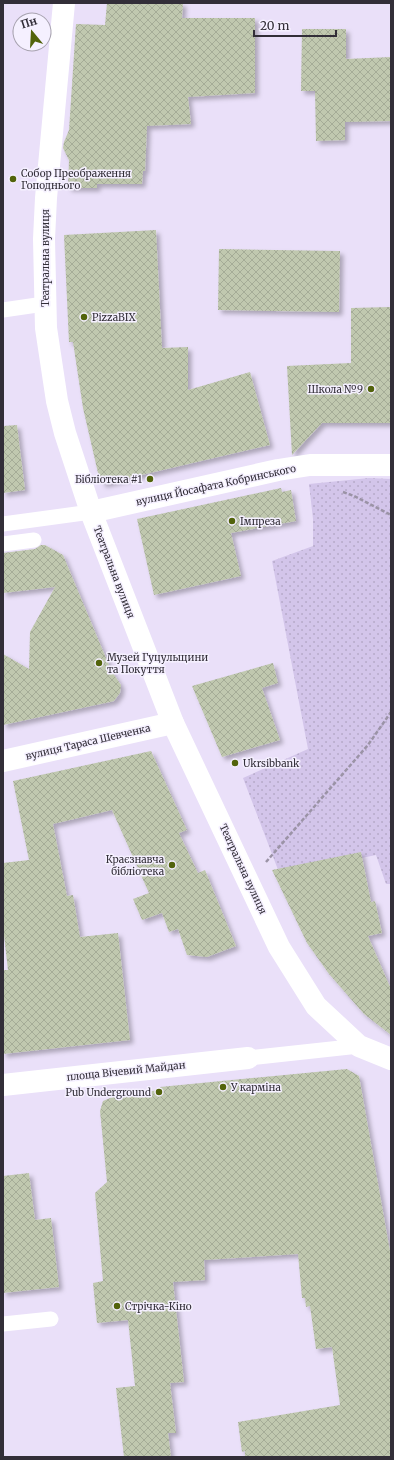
<svg xmlns="http://www.w3.org/2000/svg" width="394" height="1460" font-family="Merriweather,serif">
<style>
.park{fill:url(#park-dots)}
.building{fill:url(#building-cross-hatch);filter:url(#shadow)}
.lines{fill:none;stroke-linecap:round;stroke-linejoin:round}
.path{stroke:#9b93a6;stroke-width:2.5;stroke-dasharray:4 2;stroke-linecap:butt}
.lane{stroke:#fff;stroke-width:15}
.street{stroke:#fff;stroke-width:22}
.poi-dot{fill:#52630b;stroke:#f5f0ff;stroke-width:1.5}
.labels{text-anchor:middle;dominant-baseline:central;stroke-width:3;stroke-linejoin:round;paint-order:stroke}
.poi-label{font-size:10px;fill:#322e38;stroke:#f5f0ff;text-anchor:start}
.street-label{font-size:10px;fill:#322e38;stroke:#f5f0ff}
</style>
<defs>
<pattern id="park-dots" width="8" height="8" patternUnits="userSpaceOnUse"><rect width="8" height="8" fill="#d3c5ea"/><path d="M2 2h.1M6 6h.1" fill="none" stroke="#b6aac9" stroke-width="1.8" stroke-linecap="round"/></pattern>
<pattern id="building-cross-hatch" width="8" height="8" patternUnits="userSpaceOnUse"><rect width="8" height="8" fill="#c0c8af"/><path d="M0 0l8 8M0 8l8-8" fill="none" stroke="#a5ac97"/></pattern>
<filter id="shadow"><feDropShadow dx="3.5" dy="3.5" stdDeviation="2" flood-color="#0004"/></filter>
</defs>
<rect width="100%" height="100%" fill="#eae0f9"/>
<polygon class="park" points="369,478 391,479 391,884 386,884 376,855 280,875 243,778 308,749 272,561 313,546 313,519 309,484"/>
<g class="building">
<polygon points="107,3 183,3 182,18 255,18 255,93 188,97 191,124 147,126 145,171 143,171 142,184 97,184 97,188 68,188 69,160 63,148 64,142 69,130 76,24 105,25"/>
<polygon points="302,29 346,29 346,59 391,57 391,121 345,122 345,140 316,141 315,91 301,91"/>
<polygon points="156,230 162,348 188,347 188,390 250,372 270,445 103,484 98,473 83,408 73,342 69,342 64,235"/>
<polygon points="219,249 340,251 339,312 218,310"/>
<polygon points="391,307 391,423 322,423 292,455 287,366 351,363 351,308"/>
<polygon points="17,425 25,490 3,493 3,426"/>
<polygon points="281,488 282,492 291,490 296,521 231,533 241,576 154,595 137,519"/>
<polygon points="41,545 45,545 63,555 111,670 121,685 120,693 114,701 110,702 3,725 3,654 29,669 30,632 55,587 3,593 3,553 35,549"/>
<polygon points="273,663 278,683 262,688 280,740 222,757 192,686"/>
<polygon points="151,751 187,830 179,833 198,873 205,870 236,946 207,957 187,955 178,929 169,932 162,913 142,920 133,899 149,893 112,810 53,824 67,896 73,895 80,937 118,933 130,1040 3,1054 3,970 8,970 3,927 3,863 29,860 13,781"/>
<polygon points="361,852 371,902 375,901 382,933 368,936 391,989 391,1035 364,1014 329,974 307,943 272,870"/>
<polygon points="347,1069 359,1076 391,1257 391,1457 245,1457 245,1451 242,1452 238,1422 340,1405 332,1347 316,1349 310,1306 306,1307 305,1298 302,1298 298,1254 204,1260 205,1280 173,1282 184,1382 170,1383 176,1433 168,1433 171,1457 124,1457 116,1388 135,1386 128,1320 97,1323 93,1283 103,1281 95,1193 107,1182 100,1111 103,1101 115,1096 160,1090 160,1087"/>
<polygon points="29,1173 35,1220 51,1218 59,1287 3,1293 3,1176"/>
</g>
<g class="lines">
<g class="path">
<polyline points="343,492 354,496 391,515"/>
<polyline points="266,862 368,745 391,712"/>
</g>
<g class="lane">
<polyline points="3,310 44,304"/>
<polyline points="3,524 91,512"/>
<polyline points="3,544 34,540"/>
<polyline points="248,1058 359,1046"/>
<polyline points="3,1324 51,1319"/>
</g>
<g class="street">
<polyline points="64,3 46,198 44,239 46,328 57,401 65,433 91,512 173,723 279,947 316,1006 359,1046 391,1059"/>
<polyline points="91,512 278,470 310,465 391,465"/>
<polyline points="3,761 173,723"/>
<polyline points="3,1085 248,1058"/>
</g>
</g>
<g class="poi-dot">
<circle cx="13" cy="179" r="4"/>
<circle cx="84" cy="317" r="4"/>
<circle cx="371" cy="389" r="4"/>
<circle cx="150" cy="479" r="4"/>
<circle cx="232" cy="521" r="4"/>
<circle cx="99" cy="663" r="4"/>
<circle cx="235" cy="763" r="4"/>
<circle cx="172" cy="865" r="4"/>
<circle cx="223" cy="1087" r="4"/>
<circle cx="159" cy="1092" r="4"/>
<circle cx="117" cy="1306" r="4"/>
</g>
<g class="labels">
<g class="poi-label">
<text x="21" y="173">Собор Преображення<tspan x="21" dy="12">Гоподнього</tspan></text>
<text x="92" y="317">PizzaBIX</text>
<text x="363" y="389" text-anchor="end">Школа №9</text>
<text x="142" y="479" text-anchor="end">Бібліотека #1</text>
<text x="240" y="521">Імпреза</text>
<text x="107" y="657">Музей Гуцульщини<tspan x="107" dy="12">та Покуття</tspan></text>
<text x="243" y="763">Ukrsibbank</text>
<text x="164" y="859" text-anchor="end">Краєзнавча<tspan x="164" dy="12">бібліотека</tspan></text>
<text x="231" y="1087">У карміна</text>
<text x="151" y="1092" text-anchor="end">Pub Underground</text>
<text x="125" y="1306">Стрічка-Кіно</text>
</g>
<g class="street-label">
<text transform="translate(45 258) rotate(-90)">Театральна вулиця</text>
<text transform="translate(216 485) rotate(-12)">вулиця Йосафата Кобринського</text>
<text transform="translate(114 572) rotate(69)">Театральна вулиця</text>
<text transform="translate(88 742) rotate(-13)">вулиця Тараса Шевченка</text>
<text transform="translate(243 869) rotate(65)">Театральна вулиця</text>
<text transform="translate(126 1071) rotate(-6)">площа Вічевий Майдан</text>
</g>
</g>
<rect width="394" height="1460" fill="none" stroke="#322e38" stroke-width="8"/>
<g transform="translate(32 32) rotate(342)"><circle r="19" fill="#f5f0ff" stroke="#a7a2af"/>
<path d="M0-3L7 15L0 10L-7 15Z" fill="#52630b"/>
<text y="-6" font-size="11" font-weight="bold" text-anchor="middle" fill="#322e38">Пн</text>
</g>
<path d="M254 30v6h82v-6" fill="none" stroke="#322e38" stroke-width="2"/>
<text x="260" y="30" font-size="12" fill="#322e38" stroke="#f5f0ff" stroke-width="3" paint-order="stroke">20 m</text>
</svg>
